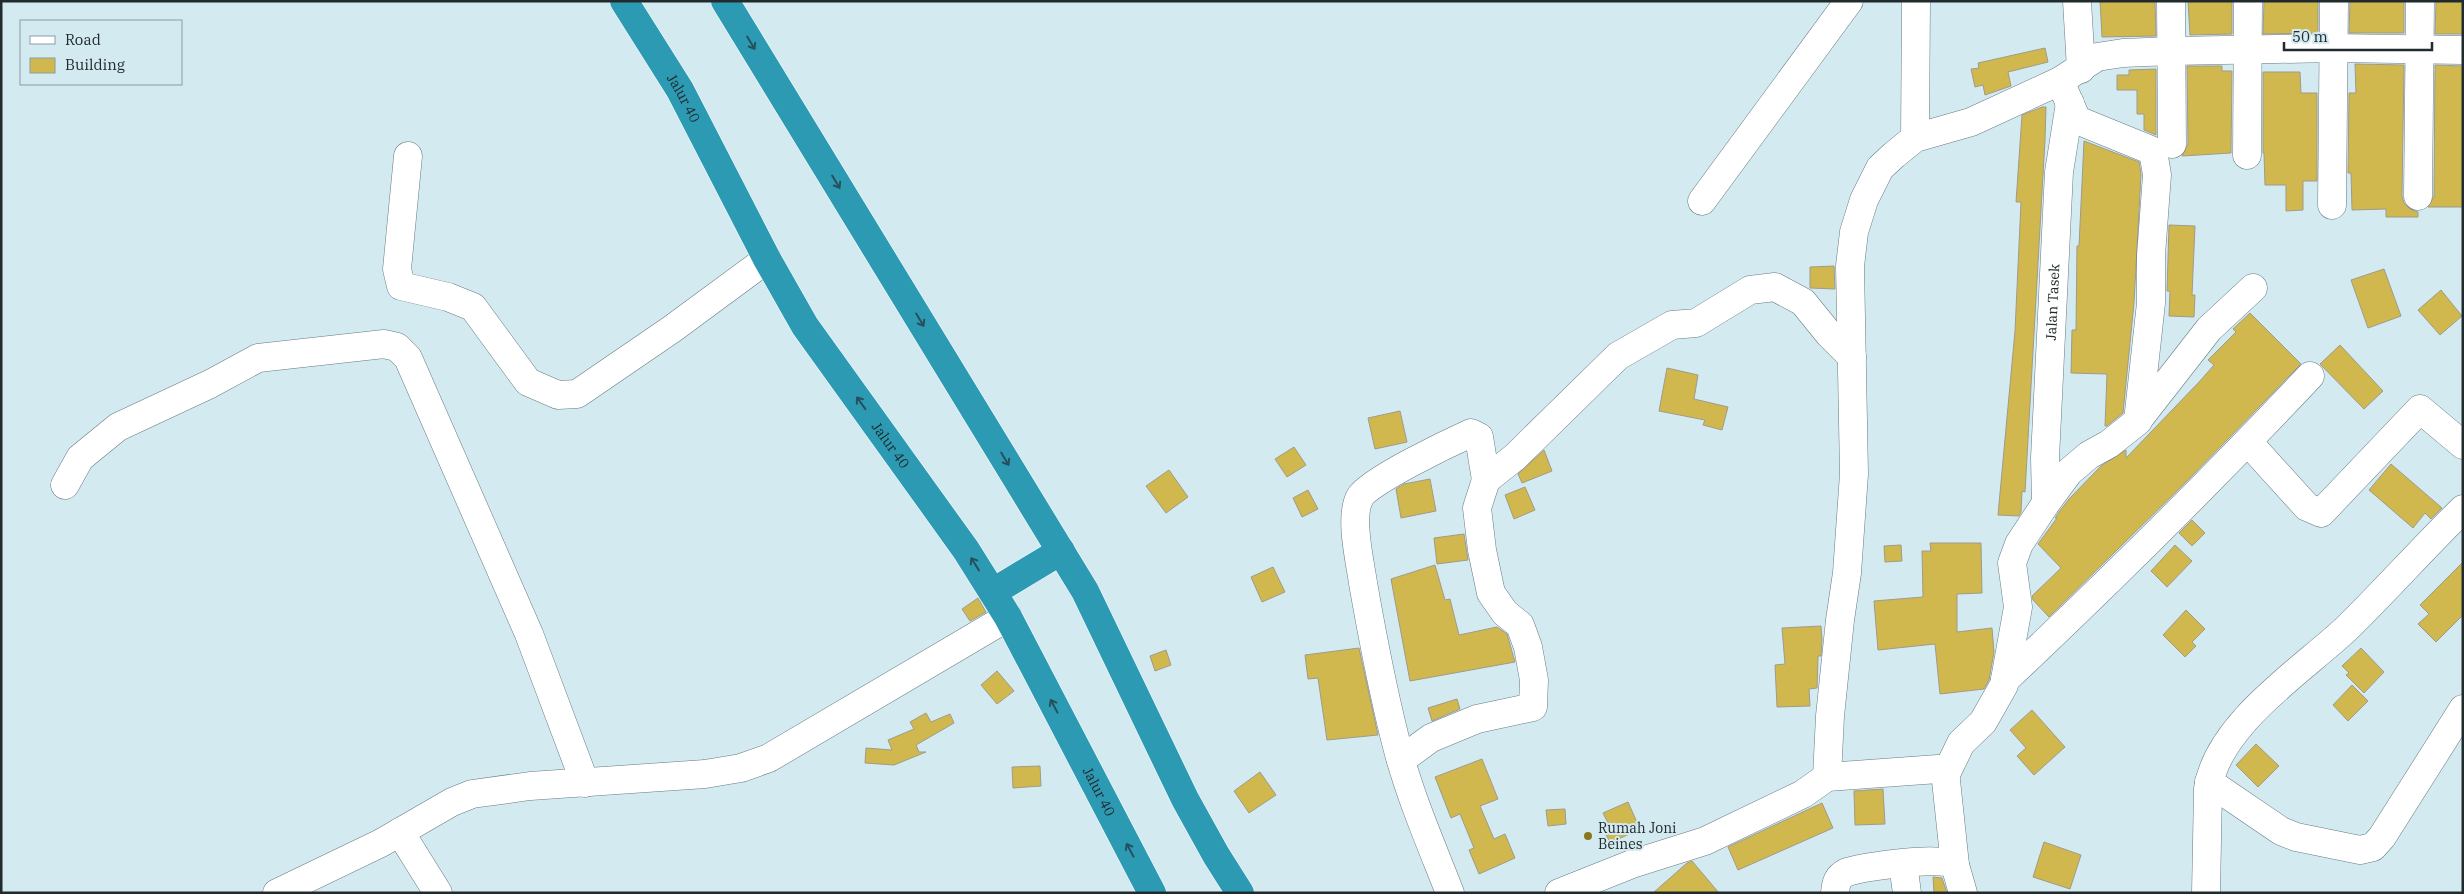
<svg xmlns="http://www.w3.org/2000/svg" width="2464" height="894" font-family="'IBM Plex Serif',serif">
<style>
.building{fill:#d0b84f;stroke:#9f9b89}
.lines{fill:none;stroke-linecap:round;stroke-linejoin:round}
.minor-casing{stroke:#677b82;stroke-width:29}
.highway-casing{stroke:#fff;stroke-width:29}
.minor{stroke:#fff;stroke-width:28}
.highway{stroke:#2d9ab4;stroke-width:28}
.oneway{stroke:#25515c}
.poi-dot{fill:#8a771c;stroke:#d3eaf1;stroke-width:2}
.labels{text-anchor:middle;dominant-baseline:central;stroke-width:4;stroke-linejoin:round;paint-order:stroke}
.street-label{font-size:14px;fill:#212a2c;stroke:#d3eaf1}
.poi-label{font-size:14px;fill:#212a2c;stroke:#d3eaf1;text-anchor:start}
</style>
<rect width="100%" height="100%" fill="#d3eaf1"/>
<g class="building">
<polygon points="2100,1 2155,1 2156,36 2102,37"/>
<polygon points="2188,1 2232,1 2232,34 2190,35"/>
<polygon points="2264,1 2318,1 2318,33 2263,34"/>
<polygon points="2350,1 2404,1 2404,33 2349,33"/>
<polygon points="2436,1 2463,1 2463,34 2435,34"/>
<polygon points="2045,48 2048,62 2008,72 2011,86 1985,95 1983,85 1975,87 1971,69 1979,68 1978,63"/>
<polygon points="2355,64 2404,65 2402,196 2404,203 2410,209 2418,212 2418,217 2386,217 2386,209 2352,210 2351,173 2348,173 2349,93 2356,93"/>
<polygon points="2435,65 2463,66 2463,207 2428,207 2434,196"/>
<polygon points="2187,66 2222,66 2222,71 2232,71 2231,153 2182,156 2188,144"/>
<polygon points="2156,69 2156,135 2144,130 2144,114 2137,114 2137,90 2117,90 2117,75 2129,75 2129,70"/>
<polygon points="2263,72 2300,72 2301,93 2317,93 2317,181 2303,181 2303,210 2286,211 2286,185 2265,185 2264,153 2263,153"/>
<polygon points="2042,107 2046,107 2045,140 2025,492 2022,491 2021,512 2019,516 1998,515 2015,331 2021,202 2016,202 2022,115"/>
<polygon points="2084,141 2139,162 2141,174 2134,303 2123,413 2107,426 2105,426 2107,374 2071,373 2072,330 2076,330 2077,246 2079,246"/>
<polygon points="2169,225 2195,226 2192,295 2195,295 2194,317 2169,316 2170,291 2167,291"/>
<polygon points="1834,266 1835,289 1810,288 1810,267"/>
<polygon points="2384,269 2401,316 2368,328 2351,280"/>
<polygon points="2441,290 2462,316 2440,335 2418,310"/>
<polygon points="2250,313 2301,364 2187,481 2049,617 2033,600 2032,596 2061,568 2038,544 2057,518 2055,518 2059,512 2069,499 2101,466 2126,450 2126,458 2200,381 2214,365 2208,360 2236,332 2233,329"/>
<polygon points="2340,345 2383,391 2364,409 2320,364"/>
<polygon points="1667,368 1698,375 1694,399 1728,407 1722,430 1703,425 1705,420 1659,411"/>
<polygon points="1400,411 1407,442 1375,449 1368,418"/>
<polygon points="1294,447 1306,465 1287,477 1275,459"/>
<polygon points="1544,450 1552,471 1522,483 1518,474"/>
<polygon points="2391,464 2442,508 2431,519 2425,513 2413,528 2369,490"/>
<polygon points="1169,470 1188,497 1166,513 1146,486"/>
<polygon points="1430,479 1436,511 1401,518 1396,489 1404,484"/>
<polygon points="1525,487 1535,510 1514,519 1505,495"/>
<polygon points="1308,490 1318,509 1302,517 1293,498"/>
<polygon points="2192,520 2205,533 2192,546 2179,533"/>
<polygon points="1464,534 1468,560 1437,564 1434,538"/>
<polygon points="1930,543 1981,543 1982,593 1957,594 1957,632 1992,628 1994,652 1989,680 1984,689 1940,694 1935,644 1878,650 1874,601 1923,597 1922,551 1931,551"/>
<polygon points="1901,545 1902,561 1885,562 1884,546"/>
<polygon points="2175,545 2192,561 2167,587 2151,571"/>
<polygon points="2463,562 2463,615 2436,642 2418,624 2429,614 2420,605"/>
<polygon points="1435,565 1445,600 1450,599 1459,635 1497,627 1507,634 1515,662 1410,681 1391,579"/>
<polygon points="1273,567 1285,592 1262,602 1251,577"/>
<polygon points="978,598 986,612 970,621 962,609"/>
<polygon points="2186,610 2205,629 2192,642 2196,646 2185,657 2163,635"/>
<polygon points="1821,626 1822,640 1821,656 1818,656 1817,688 1809,689 1810,706 1777,707 1775,665 1785,664 1782,628"/>
<polygon points="1359,648 1378,735 1327,740 1318,678 1308,679 1305,655"/>
<polygon points="2361,648 2384,672 2364,693 2346,675 2349,673 2342,666"/>
<polygon points="1166,650 1171,665 1155,671 1150,656"/>
<polygon points="997,671 1014,691 997,704 981,685"/>
<polygon points="2352,685 2368,701 2348,721 2333,705"/>
<polygon points="1457,699 1460,709 1432,721 1428,708"/>
<polygon points="2032,710 2065,747 2034,775 2017,756 2026,748 2010,730"/>
<polygon points="926,713 931,722 950,714 954,723 916,745 919,752 926,752 894,765 865,763 866,748 892,750 888,740 914,729 910,722"/>
<polygon points="2256,744 2279,766 2258,787 2236,765"/>
<polygon points="1482,759 1498,799 1480,806 1494,839 1505,834 1515,858 1479,874 1469,850 1474,848 1460,814 1451,818 1435,777"/>
<polygon points="1040,766 1041,786 1013,788 1012,767"/>
<polygon points="1260,772 1276,795 1249,813 1234,791"/>
<polygon points="1883,789 1885,824 1855,825 1854,791"/>
<polygon points="1628,802 1640,829 1610,843 1602,826 1608,823 1603,813"/>
<polygon points="1822,803 1833,828 1738,870 1728,847"/>
<polygon points="1565,809 1566,824 1548,826 1546,810"/>
<polygon points="2044,842 2081,855 2070,889 2033,877"/>
<polygon points="1692,861 1719,893 1653,893 1687,863"/>
<polygon points="1933,877 1942,878 1947,893 1934,893"/>
</g>
<g class="lines">
<defs>
<g id="minor">
<polyline points="2077,1 2081,69"/>
<polyline points="2171,1 2172,144"/>
<polyline points="1915,138 1916,1"/>
<polyline points="2247,155 2248,1"/>
<polyline points="408,156 397,269 401,286 448,297 473,307 528,382 558,395 577,394 672,329 767,259"/>
<polyline points="2418,196 2420,1"/>
<polyline points="1702,201 1849,1"/>
<polyline points="2332,205 2334,1"/>
<polyline points="2138,420 2209,329 2253,288"/>
<polyline points="2248,442 2307,507 2321,513 2420,409 2463,445"/>
<polyline points="65,485 80,458 118,427 210,384 258,358 384,344 397,347 408,358 529,634 585,783"/>
<path id="s1" d="M2046 503 2045 458 2059 172 2070 103"/>
<path d="M2005 680C2110 581 2212 480 2310 376"/>
<polyline points="1401,760 1431,738 1477,719 1533,707 1534,680 1528,647 1520,625 1505,613 1491,593 1482,550 1477,508 1486,480 1515,457 1618,356 1672,325 1696,323 1750,290 1775,287 1803,302 1829,334 1852,357"/>
<polyline points="1946,774 1961,743 1983,722 2004,685 2018,607 2012,563 2019,544 2046,503 2069,472 2089,455 2109,444 2138,421 2151,303 2151,255 2157,175 2153,151 2077,120 2060,81"/>
<polyline points="1827,777 1938,769 1945,771 1955,865"/>
<polyline points="2209,782 2281,831 2296,837 2360,850 2373,847 2382,837 2463,709"/>
<polyline points="400,832 438,893"/>
<polyline points="1903,864 1907,893"/>
<polyline points="277,893 381,843 452,802 472,794 530,786 705,774 741,768 769,758 1008,617"/>
<path d="M1450 893C1432 847 1412 801 1399 754 1384 698 1373 640 1363 583 1360 561 1349 517 1360 497 1369 481 1451 442 1471 433L1479 437 1486 480"/>
<polyline points="1559,893 1632,864 1705,841 1803,794 1827,777 1830,716 1840,620 1847,573 1854,474 1850,266 1854,232 1864,200 1880,168 1894,155 1915,138 1971,122 2060,81 2097,57 2123,53 2172,51 2334,48 2463,50"/>
<path d="M1835 893C1836 883 1837 877 1847 872 1865 867 1941 855 1955 865L1963 893"/>
<path d="M2206 893 2208 789C2217 725 2301 671 2346 629 2386 590 2423 548 2463 509"/>
</g>
<g id="highway">
<path id="s2" d="M624 1 680 90 767 259 805 326 966 550 1008 617 1152 893"/>
<polyline points="725,1 1085,591 1185,799 1216,855 1240,893"/>
<polyline points="993,592 1061,551"/>
</g>
</defs>
<use href="#minor" class="minor-casing"/>
<use href="#highway" class="highway-casing"/>
<use href="#minor" class="minor"/>
<use href="#highway" class="highway"/>
</g>
<defs><path id="oneway-shaft" d="M-6 0H5M1.5-3L5.5 0L1.5 3" fill="none" stroke-width="1.6" stroke-linecap="round" stroke-linejoin="round" transform="scale(1.25)"/></defs>
<g class="oneway">
<use href="#oneway-shaft" transform="translate(751 43) rotate(59)"/>
<use href="#oneway-shaft" transform="translate(836 182) rotate(59)"/>
<use href="#oneway-shaft" transform="translate(920 320) rotate(59)"/>
<use href="#oneway-shaft" transform="translate(861 403) rotate(-126)"/>
<use href="#oneway-shaft" transform="translate(1005 459) rotate(59)"/>
<use href="#oneway-shaft" transform="translate(975 564) rotate(-122)"/>
<use href="#oneway-shaft" transform="translate(1054 706) rotate(-118)"/>
<use href="#oneway-shaft" transform="translate(1130 850) rotate(-118)"/>
</g>
<circle class="poi-dot" cx="1588" cy="836" r="5"/>
<g class="labels">
<g class="street-label">
<text stroke="none"><textPath href="#s2" startOffset="114">Jalur 40</textPath></text>
<text stroke="none"><textPath href="#s1" startOffset="201">Jalan Tasek</textPath></text>
<text stroke="none"><textPath href="#s2" startOffset="519">Jalur 40</textPath></text>
<text stroke="none"><textPath href="#s2" startOffset="924">Jalur 40</textPath></text>
</g>
<g class="poi-label">
<text x="1598" y="828">Rumah Joni<tspan x="1598" dy="16">Beines</tspan></text>
</g>
</g>
<rect width="2464" height="894" fill="none" stroke="#212a2c" stroke-width="5"/>
<rect x="20" y="20" width="162" height="65" fill="#d3eaf1" stroke="#8c9da2"/>
<rect x="30" y="36" width="25" height="8" fill="#ffffff" stroke="#8c9da2"/>
<text x="65" y="45" font-size="15" fill="#212a2c">Road</text>
<rect x="30" y="58" width="25" height="15" fill="#d0b84f" stroke="#8c9da2"/>
<text x="65" y="70" font-size="15" fill="#212a2c">Building</text>
<path d="M2284 42v8h148v-8" fill="none" stroke="#212a2c" stroke-width="2.5"/>
<text x="2292" y="42" font-size="15" fill="#212a2c" stroke="#d3eaf1" stroke-width="4" paint-order="stroke">50 m</text>
</svg>
